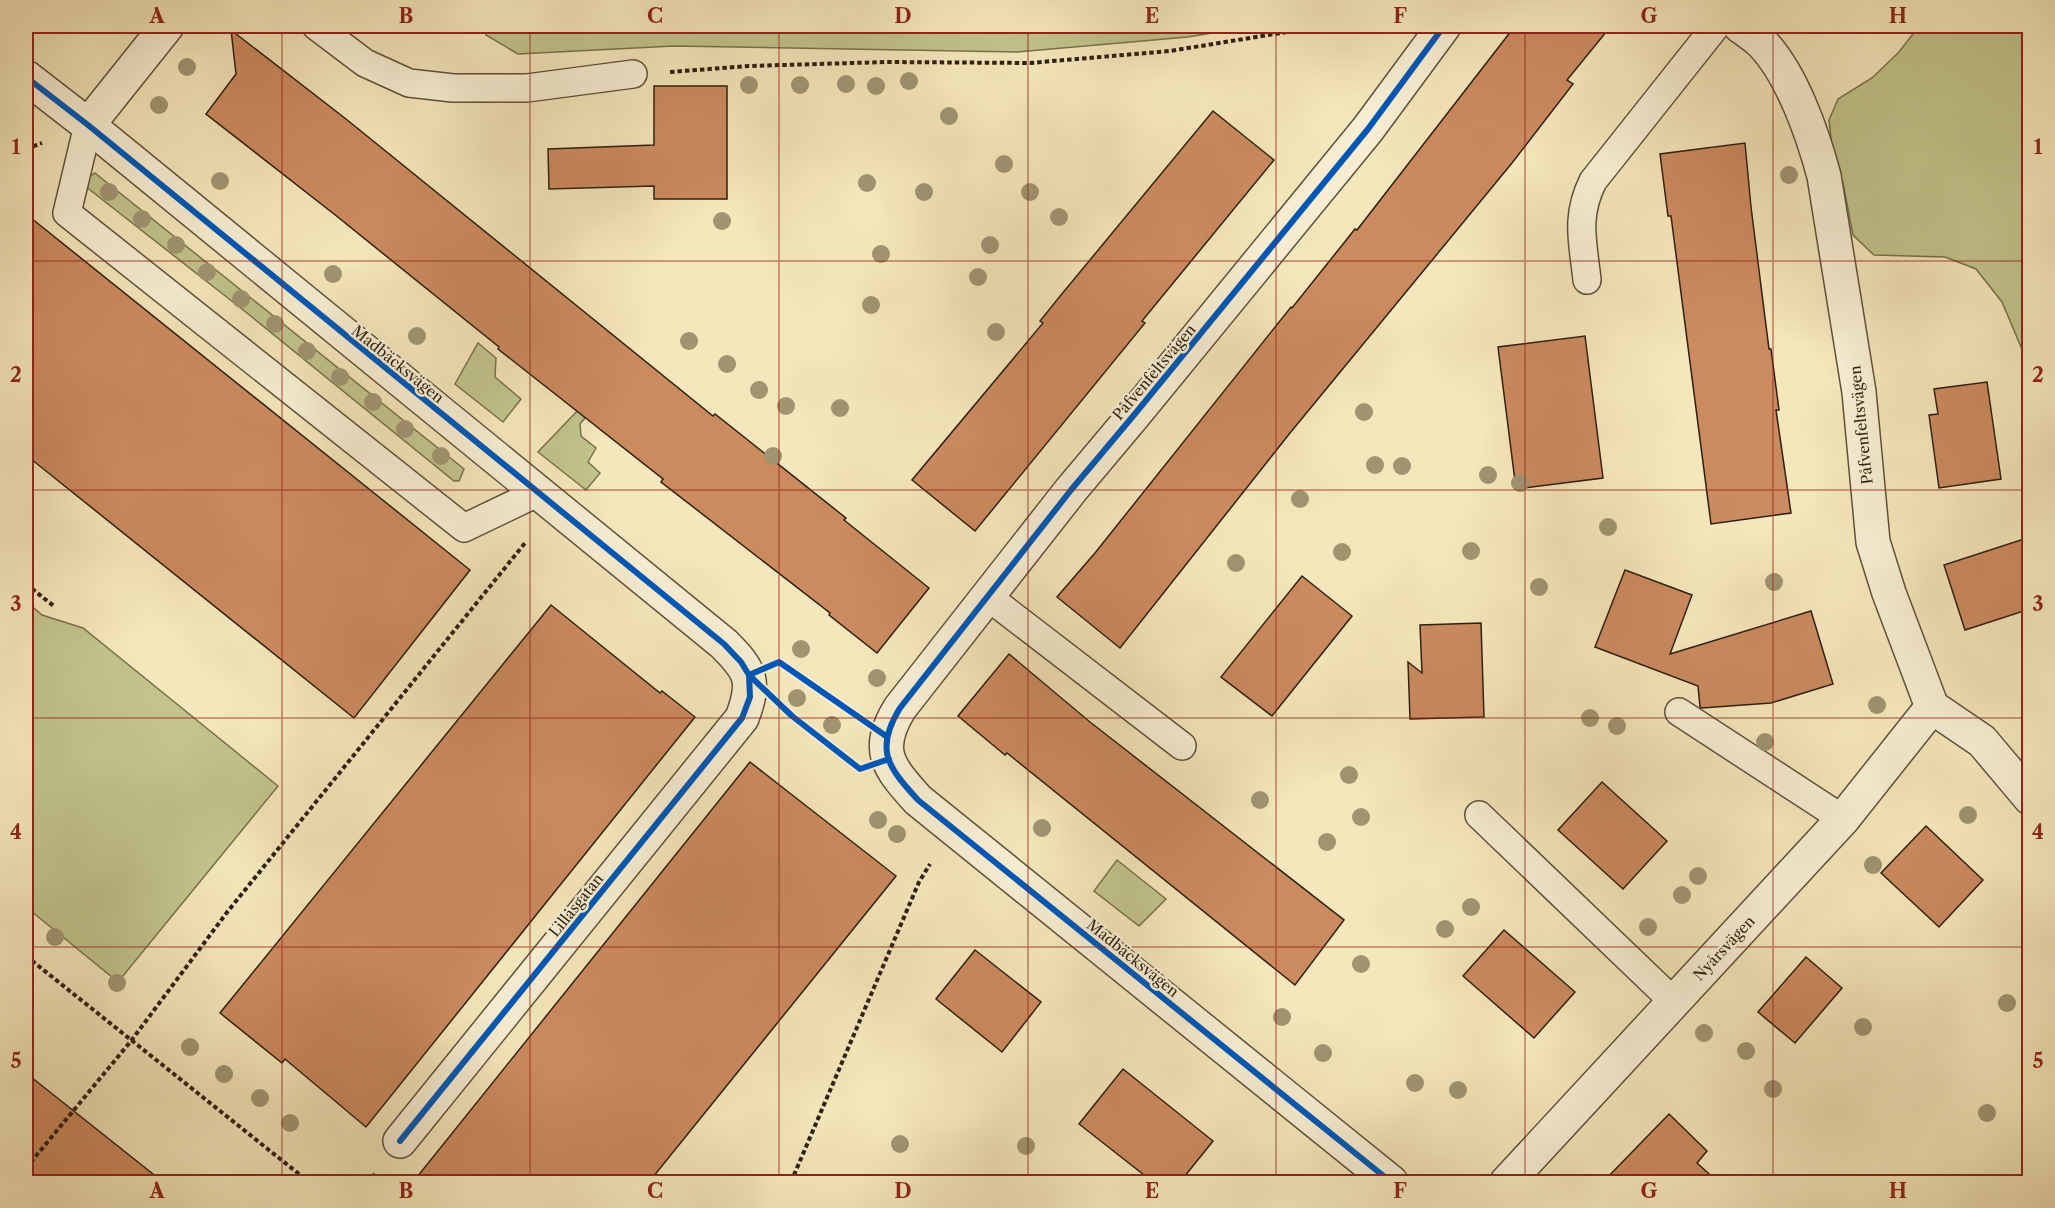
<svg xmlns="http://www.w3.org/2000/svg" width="2055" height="1208" font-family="'Libre Caslon Text',serif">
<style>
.green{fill:#c2c48c;stroke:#78724e;stroke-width:1.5}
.building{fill:#cc8a5f;stroke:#2d1f10;stroke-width:1.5}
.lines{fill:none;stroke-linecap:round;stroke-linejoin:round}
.lane-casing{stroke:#5f513b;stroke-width:30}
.street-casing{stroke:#5f513b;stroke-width:36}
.path{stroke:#2d1f10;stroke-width:4;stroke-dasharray:4.5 3;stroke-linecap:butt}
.lane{stroke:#f8efd3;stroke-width:27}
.street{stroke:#f8efd3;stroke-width:33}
.cycleway-casing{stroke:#f8efd3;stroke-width:10}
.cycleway{stroke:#0057b8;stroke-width:6}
.tree{fill:#a09471}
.grid{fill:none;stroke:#8f2418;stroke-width:1.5;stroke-opacity:0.55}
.labels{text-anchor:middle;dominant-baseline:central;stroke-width:5;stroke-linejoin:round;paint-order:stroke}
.street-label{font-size:15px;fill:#2d1f10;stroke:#f8efd3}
.neatline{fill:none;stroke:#8f2418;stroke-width:2}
.grid-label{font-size:20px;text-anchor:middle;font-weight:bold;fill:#8f2418}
</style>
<rect width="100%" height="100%" fill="#f5e7bb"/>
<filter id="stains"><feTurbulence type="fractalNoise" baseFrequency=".00333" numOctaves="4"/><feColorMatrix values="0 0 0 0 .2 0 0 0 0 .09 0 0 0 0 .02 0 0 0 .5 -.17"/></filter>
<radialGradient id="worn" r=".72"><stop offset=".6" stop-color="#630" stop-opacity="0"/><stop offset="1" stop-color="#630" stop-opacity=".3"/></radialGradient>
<g class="green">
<polygon points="485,26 1254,26 1188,37 1017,52 674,46 518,54 486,35"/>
<polygon points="1919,26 2029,26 2029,366 2002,302 1976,269 1945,257 1874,255 1853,235 1843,183 1833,156 1829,120 1838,99 1872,78 1899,52"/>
<polygon points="95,173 464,469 459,481 454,481 247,313 85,186 86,179"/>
<polygon points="478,343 496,358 495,377 521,399 503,422 455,384"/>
<polygon points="578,410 585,418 580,424 581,436 596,448 588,462 600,473 586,490 538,452"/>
<polygon points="26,601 42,615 83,628 278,786 118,982 26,907"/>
<polygon points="1117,860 1166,899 1139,926 1094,891"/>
</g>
<g class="building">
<polygon points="1515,26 1611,26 1567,80 1573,84 1512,163 1290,433 1120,648 1057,597 1095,553 1291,307 1292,308 1355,229 1357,230"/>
<polygon points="231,30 346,119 713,416 715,414 846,518 844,520 929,588 877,653 829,615 830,613 661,482 663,479 498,349 499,347 334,214 206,114 236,74"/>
<polygon points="654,86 727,86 727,199 654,199 654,186 549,189 548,149 654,145"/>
<polygon points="1213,111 1274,160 1142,321 1145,323 975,531 912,480 1043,323 1040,321 1061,295"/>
<polygon points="1745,143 1751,207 1769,349 1771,349 1779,410 1776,410 1791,513 1711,524 1671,216 1668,216 1660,154"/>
<polygon points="26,214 470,570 354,718 26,455"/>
<polygon points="1585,336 1603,478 1516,489 1498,347"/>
<polygon points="1987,382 2001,479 1939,488 1929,415 1938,414 1934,389"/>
<polygon points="2030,537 2030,609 1965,630 1944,565"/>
<polygon points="1625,570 1692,595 1670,654 1811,611 1833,684 1771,703 1702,708 1700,707 1698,686 1595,647"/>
<polygon points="1302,576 1352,616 1272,716 1221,677"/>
<polygon points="551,605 660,693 662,691 695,717 366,1127 285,1059 282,1063 220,1013"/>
<polygon points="1481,623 1484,717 1410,719 1408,662 1422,673 1420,625"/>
<polygon points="1009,654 1090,722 1344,920 1295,985 1007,753 1005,755 958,716"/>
<polygon points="750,762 896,876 649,1182 413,1182"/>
<polygon points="1602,782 1667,841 1623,889 1558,830"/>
<polygon points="1926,826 1983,880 1939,927 1881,873"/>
<polygon points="1504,930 1575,992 1534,1038 1463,976"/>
<polygon points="975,950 1041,1002 1002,1052 936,999"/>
<polygon points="1806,957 1842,988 1795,1043 1758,1012"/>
<polygon points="1123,1069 1213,1141 1180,1182 1153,1182 1079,1124"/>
<polygon points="26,1073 163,1182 26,1182"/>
<polygon points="1669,1114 1707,1151 1697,1163 1718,1182 1603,1182"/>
</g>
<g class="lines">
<defs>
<g id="lane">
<polyline points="316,26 365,63 409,83 453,88 527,88 633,74"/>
<polyline points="88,125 67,213 464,528 537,493"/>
<path d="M1587 280C1583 242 1575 217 1593 181L1716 26"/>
<polyline points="987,596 1182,746"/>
<polyline points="1679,712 1843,819"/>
<polyline points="1479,815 1674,1002"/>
</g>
<g id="street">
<path d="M1740 26C1747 31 1756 37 1762 43 1792 74 1813 135 1824 176L1859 392 1873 542 1889 593 1932 707 1982 741 2030 798"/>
<path d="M26 77 88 125 724 644C751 671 756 681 742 718L400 1141"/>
<polyline points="88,125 167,26"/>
<path d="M1391 1182 918 800C888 767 874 750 900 708L1071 490 1134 415 1368 129 1444 26"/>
<polyline points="1507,1182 1843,819 1932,707"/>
</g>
</defs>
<use href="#lane" class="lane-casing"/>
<use href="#street" class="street-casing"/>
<g class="path">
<polyline points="670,72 749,66 887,62 1030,63 1170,51 1293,31 1308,26"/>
<polyline points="26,149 42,143"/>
<polyline points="26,584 55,607"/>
<polyline points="26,956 309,1182"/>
<polyline points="26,1168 131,1041 228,911 525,543"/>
<polyline points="368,1182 375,1174"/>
<polyline points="791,1182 919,882 930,864"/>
</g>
<use href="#lane" class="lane"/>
<use href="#street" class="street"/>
<defs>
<g id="cycleway">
<polyline points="26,77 88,125 724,644 741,662 749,675 792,716 860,769 889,759"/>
<polyline points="749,675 779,662 886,736"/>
<polyline points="400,1141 742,718 750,697 749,675"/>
<path d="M1391 1182 918 800C888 767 874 750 900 708L1071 490 1134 415 1368 129 1444 26"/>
</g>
</defs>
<use href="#cycleway" class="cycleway-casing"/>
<use href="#cycleway" class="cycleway"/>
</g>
<g class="tree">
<circle cx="187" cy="67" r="9"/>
<circle cx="909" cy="81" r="9"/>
<circle cx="846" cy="84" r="9"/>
<circle cx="749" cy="85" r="9"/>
<circle cx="800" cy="85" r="9"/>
<circle cx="876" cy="86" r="9"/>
<circle cx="159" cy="105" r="9"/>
<circle cx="949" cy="116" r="9"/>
<circle cx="1004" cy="164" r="9"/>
<circle cx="1789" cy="175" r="9"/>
<circle cx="220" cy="181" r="9"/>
<circle cx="867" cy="183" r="9"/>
<circle cx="109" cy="192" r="9"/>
<circle cx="924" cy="192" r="9"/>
<circle cx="1030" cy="192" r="9"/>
<circle cx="1059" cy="217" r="9"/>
<circle cx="142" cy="219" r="9"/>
<circle cx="722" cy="221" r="9"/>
<circle cx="176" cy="245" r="9"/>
<circle cx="990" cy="245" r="9"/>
<circle cx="881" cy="254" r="9"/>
<circle cx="207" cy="272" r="9"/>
<circle cx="333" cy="274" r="9"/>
<circle cx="978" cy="277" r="9"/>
<circle cx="241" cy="299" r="9"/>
<circle cx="871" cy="305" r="9"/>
<circle cx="275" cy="324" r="9"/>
<circle cx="996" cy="332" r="9"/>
<circle cx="417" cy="336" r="9"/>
<circle cx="689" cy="341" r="9"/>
<circle cx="307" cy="351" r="9"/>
<circle cx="727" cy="364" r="9"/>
<circle cx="340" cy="377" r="9"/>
<circle cx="759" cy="390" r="9"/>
<circle cx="373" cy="402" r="9"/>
<circle cx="786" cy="406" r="9"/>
<circle cx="840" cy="408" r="9"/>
<circle cx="1364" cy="412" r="9"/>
<circle cx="405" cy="429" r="9"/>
<circle cx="441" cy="456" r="9"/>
<circle cx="773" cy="456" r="9"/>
<circle cx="1375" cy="465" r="9"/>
<circle cx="1402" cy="466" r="9"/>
<circle cx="1488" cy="475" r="9"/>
<circle cx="1520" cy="483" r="9"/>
<circle cx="1300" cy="499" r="9"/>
<circle cx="1608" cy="527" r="9"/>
<circle cx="1471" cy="551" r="9"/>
<circle cx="1342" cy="552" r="9"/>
<circle cx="1236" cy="563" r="9"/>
<circle cx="1774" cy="582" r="9"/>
<circle cx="1539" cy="587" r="9"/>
<circle cx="801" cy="649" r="9"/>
<circle cx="877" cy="678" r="9"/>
<circle cx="797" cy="698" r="9"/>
<circle cx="1877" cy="705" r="9"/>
<circle cx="1590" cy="718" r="9"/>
<circle cx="832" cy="725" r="9"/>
<circle cx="1617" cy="726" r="9"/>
<circle cx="1765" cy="742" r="9"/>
<circle cx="1349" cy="775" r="9"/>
<circle cx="1260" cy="800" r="9"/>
<circle cx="1968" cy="815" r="9"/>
<circle cx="1361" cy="817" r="9"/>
<circle cx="878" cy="820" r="9"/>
<circle cx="1042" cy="828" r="9"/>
<circle cx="897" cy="834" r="9"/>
<circle cx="1327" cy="842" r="9"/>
<circle cx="1873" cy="865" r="9"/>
<circle cx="1698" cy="876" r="9"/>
<circle cx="1682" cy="895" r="9"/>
<circle cx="1471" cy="907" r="9"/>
<circle cx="1648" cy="927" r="9"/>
<circle cx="1445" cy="929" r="9"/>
<circle cx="55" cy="937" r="9"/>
<circle cx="1361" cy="964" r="9"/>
<circle cx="117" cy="983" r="9"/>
<circle cx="2007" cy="1003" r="9"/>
<circle cx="1282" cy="1017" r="9"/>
<circle cx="1863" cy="1027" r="9"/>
<circle cx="1704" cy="1033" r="9"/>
<circle cx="190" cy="1047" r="9"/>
<circle cx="1746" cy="1051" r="9"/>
<circle cx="1323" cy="1053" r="9"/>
<circle cx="224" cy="1074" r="9"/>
<circle cx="1415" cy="1083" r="9"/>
<circle cx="1773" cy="1089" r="9"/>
<circle cx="1458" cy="1090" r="9"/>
<circle cx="260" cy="1098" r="9"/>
<circle cx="1987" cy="1113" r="9"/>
<circle cx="290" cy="1123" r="9"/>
<circle cx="900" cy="1144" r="9"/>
<circle cx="1026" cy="1146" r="9"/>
</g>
<path class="grid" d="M282 26V1182M530 26V1182M779 26V1182M1028 26V1182M1276 26V1182M1525 26V1182M1773 26V1182M26 261H2030M26 490H2030M26 718H2030M26 947H2030"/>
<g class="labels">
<g class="street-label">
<text transform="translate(398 364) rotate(39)">Madbäcksvägen</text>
<text transform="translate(1154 372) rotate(-50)">Påfvenfeltsvägen</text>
<text transform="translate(1861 425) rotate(-96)">Påfvenfeltsvägen</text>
<text transform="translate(576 905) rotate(-51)">Lillåsgatan</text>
<text transform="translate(1724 948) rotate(-47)">Nyårsvägen</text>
<text transform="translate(1133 958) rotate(39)">Madbäcksvägen</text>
</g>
</g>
<rect width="2055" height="1208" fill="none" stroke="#f5e7bb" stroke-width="66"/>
<rect x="33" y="33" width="1989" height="1142" class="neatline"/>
<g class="grid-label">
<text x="157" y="23">A</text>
<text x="406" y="23">B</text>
<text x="655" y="23">C</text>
<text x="903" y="23">D</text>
<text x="1152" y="23">E</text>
<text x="1400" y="23">F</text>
<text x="1649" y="23">G</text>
<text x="1898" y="23">H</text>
<text x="16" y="154">1</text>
<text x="2038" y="154">1</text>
<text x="16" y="382">2</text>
<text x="2038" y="382">2</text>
<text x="16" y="611">3</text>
<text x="2038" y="611">3</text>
<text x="16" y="839">4</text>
<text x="2038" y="839">4</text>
<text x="16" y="1068">5</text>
<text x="2038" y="1068">5</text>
<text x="157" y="1198">A</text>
<text x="406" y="1198">B</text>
<text x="655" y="1198">C</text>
<text x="903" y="1198">D</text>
<text x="1152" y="1198">E</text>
<text x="1400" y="1198">F</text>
<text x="1649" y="1198">G</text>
<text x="1898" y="1198">H</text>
</g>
<rect width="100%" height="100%" filter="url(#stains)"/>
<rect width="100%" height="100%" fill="url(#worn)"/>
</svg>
